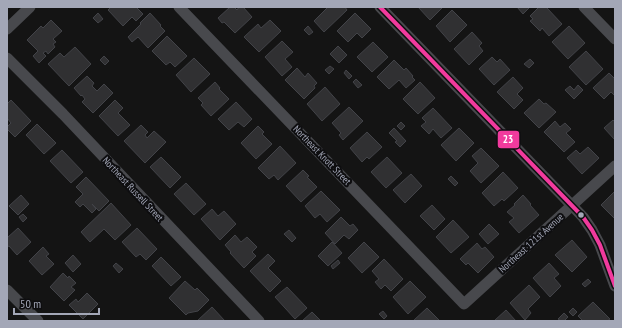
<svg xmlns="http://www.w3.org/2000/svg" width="622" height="328" font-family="'PT Sans Narrow',sans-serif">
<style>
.building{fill:#303032;stroke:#424348}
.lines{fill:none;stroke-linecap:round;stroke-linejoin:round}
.street{stroke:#48494d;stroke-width:11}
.bus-1-casing{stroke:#0e0e10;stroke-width:7}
.bus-1{stroke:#f13a9d;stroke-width:4}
.bus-dot{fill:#a3a7b7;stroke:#0e0e10;stroke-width:1.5}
.labels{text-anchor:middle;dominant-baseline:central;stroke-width:4;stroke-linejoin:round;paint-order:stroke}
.street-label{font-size:10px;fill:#a3a7b7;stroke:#0e0e10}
.line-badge{stroke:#0e0e10;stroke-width:1.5}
.badge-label{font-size:11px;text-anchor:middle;font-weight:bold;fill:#fff}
</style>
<rect width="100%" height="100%" fill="#141414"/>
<g class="building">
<polygon points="111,7 136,7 143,14 136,21 132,17 123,26 108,10"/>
<polygon points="230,7 234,7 237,10 239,7 243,7 252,17 235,33 224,22 222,23 218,18"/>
<polygon points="328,7 345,7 347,10 324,32 314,21"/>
<polygon points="418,7 441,7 442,8 430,20"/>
<polygon points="517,7 530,7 523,14"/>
<polygon points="539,7 546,7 562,24 549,36 542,28 540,31 530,21 533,19 530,16"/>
<polygon points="452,10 467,25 450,42 436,26"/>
<polygon points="98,13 103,19 98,23 93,18"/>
<polygon points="150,13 161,25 160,26 165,31 148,48 138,37 132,42 128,37 141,24 140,23"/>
<polygon points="355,13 371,29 362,38 357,33 348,42 337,31"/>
<polygon points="51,20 62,31 53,39 56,42 53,44 55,47 48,54 46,51 43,53 46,56 39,63 33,56 38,51 27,40 41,26 43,28"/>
<polygon points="270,20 281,31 259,52 244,37 258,24 261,28"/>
<polygon points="308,26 313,32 309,35 304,30"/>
<polygon points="569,26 585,43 568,59 552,42"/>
<polygon points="472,32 482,43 479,46 483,51 469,65 454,49"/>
<polygon points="167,36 187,56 175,67 170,62 166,65 152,51"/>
<polygon points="282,41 293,52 285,59 292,67 282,76 265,57"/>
<polygon points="373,42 388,57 372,72 357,57"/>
<polygon points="338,46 347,55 339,63 330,54"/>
<polygon points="75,47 91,64 69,86 48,64 60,53 64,57"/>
<polygon points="586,51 603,69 586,85 569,67"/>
<polygon points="104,56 109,61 105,65 100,60"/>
<polygon points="492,57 497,62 500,59 510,70 494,85 479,69"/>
<polygon points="194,58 210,74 191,92 176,75"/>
<polygon points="530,59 534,63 529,68 524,64"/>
<polygon points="394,60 404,70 406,68 413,76 412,77 415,80 406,88 399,80 389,89 377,77"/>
<polygon points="330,66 334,69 329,74 325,70"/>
<polygon points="297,68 305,77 308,73 317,83 314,86 315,88 304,99 285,80"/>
<polygon points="346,70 352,76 349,79 344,73"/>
<polygon points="609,73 615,79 615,96 611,92 604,99 593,88"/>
<polygon points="87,76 94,83 92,86 97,91 104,84 113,93 93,113 82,102 85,99 82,95 81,96 74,88"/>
<polygon points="513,77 523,88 517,94 523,100 514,109 497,92"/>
<polygon points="356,79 362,85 358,88 353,82"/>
<polygon points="215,82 220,88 219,89 229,99 211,116 201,105 203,103 198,98"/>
<polygon points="420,82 435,98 418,114 403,99"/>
<polygon points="578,85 583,90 574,99 565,90 570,86 574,90"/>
<polygon points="325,87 340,104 322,121 307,104"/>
<polygon points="539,99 544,104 546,103 556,112 539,128 524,113"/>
<polygon points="11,100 31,121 15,137 7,129 7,127 11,123 7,118 7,104"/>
<polygon points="115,100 123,108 118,113 130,125 118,136 99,116"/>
<polygon points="236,102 252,119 244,127 238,122 229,130 218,119"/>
<polygon points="349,107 363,121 343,140 339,135 341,133 332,123"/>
<polygon points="433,108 452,128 441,138 433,129 429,134 421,126 426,122 422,118"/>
<polygon points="613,120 615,122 615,140 604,128"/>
<polygon points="555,121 560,127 565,123 571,129 566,133 575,142 564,152 544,132"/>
<polygon points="401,122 405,126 401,130 397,126"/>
<polygon points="37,124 56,143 44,154 26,135"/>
<polygon points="141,125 148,132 145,135 147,138 154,131 166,142 145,163 124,141"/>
<polygon points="258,126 264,132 262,134 272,144 256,159 241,143"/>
<polygon points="394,128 406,141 400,147 395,142 397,141 389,133"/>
<polygon points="459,128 474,143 456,161 441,145"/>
<polygon points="367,132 382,147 369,159 367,157 362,162 350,148"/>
<polygon points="280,146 296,163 278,180 274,175 269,179 258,168"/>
<polygon points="588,147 599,158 582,174 567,158 576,150 580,154"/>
<polygon points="481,148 499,166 481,183 470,171 478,163 472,156"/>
<polygon points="62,150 83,172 71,183 50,161"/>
<polygon points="161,157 181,177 170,188 150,167"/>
<polygon points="387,157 402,173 386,188 371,172"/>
<polygon points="303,170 309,176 307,177 317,187 301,202 286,186"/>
<polygon points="503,172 518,188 504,201 502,199 494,206 482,193"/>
<polygon points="411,174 422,186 405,203 393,190"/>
<polygon points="451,176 458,183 455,186 448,179"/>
<polygon points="86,177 109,201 99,211 92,204 96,209 92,213 83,204 80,207 75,202 83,194 76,187"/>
<polygon points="186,183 206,204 194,215 174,194"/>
<polygon points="321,191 340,210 327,222 320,214 315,218 305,206"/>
<polygon points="615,191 615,219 601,205"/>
<polygon points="21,195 29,204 18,215 9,206"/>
<polygon points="523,195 531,204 530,205 539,215 519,233 509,222 514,218 507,212 515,205 514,204"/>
<polygon points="111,203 131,225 115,240 104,229 90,242 81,232"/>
<polygon points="432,205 445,219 434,230 420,216"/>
<polygon points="212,209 218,216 224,211 236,224 220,240 201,219"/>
<polygon points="23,214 27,218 23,222 19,217"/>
<polygon points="341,217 350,226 353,224 358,230 349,239 344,235 335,244 325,233"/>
<polygon points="453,220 469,237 451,253 436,237"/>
<polygon points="489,224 499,234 488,244 479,234"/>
<polygon points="18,228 31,242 17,255 9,246 7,247 7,238"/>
<polygon points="137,228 157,249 146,260 140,254 136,257 122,242"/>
<polygon points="289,230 296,238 292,242 284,234"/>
<polygon points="235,235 241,242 247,237 257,247 252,252 256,256 244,268 230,253 231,252 225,245"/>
<polygon points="572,240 587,257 572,272 555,255"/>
<polygon points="332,242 342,253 328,266 318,256"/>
<polygon points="364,242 379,257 362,273 348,258"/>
<polygon points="477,243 482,249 485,247 494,257 478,273 468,263 466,265 460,259"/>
<polygon points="43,247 49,254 46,256 54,264 42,275 29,261"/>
<polygon points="268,254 275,261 268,268 281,281 270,292 250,271"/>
<polygon points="73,255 81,264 73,272 65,263"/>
<polygon points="161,257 181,277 171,286 152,266"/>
<polygon points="384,259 403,279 391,291 385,285 381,289 375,282 379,279 372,271"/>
<polygon points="338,260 340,263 333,269 331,266"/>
<polygon points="116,263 123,269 119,273 113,266"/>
<polygon points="549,263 559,274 554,278 561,286 550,297 533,278"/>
<polygon points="63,273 68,278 69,276 76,283 71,287 75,290 64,301 50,287"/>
<polygon points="588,279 591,282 585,287 582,284"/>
<polygon points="185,281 195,290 197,288 209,300 198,311 188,313 186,315 169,298"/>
<polygon points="410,281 426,297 408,314 393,297"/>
<polygon points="529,285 540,297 528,309 531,313 525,320 510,303"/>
<polygon points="287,287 307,308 295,319 275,297"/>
<polygon points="87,293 98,304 83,319 69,305 76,299 78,302"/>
<polygon points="593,302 610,319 607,321 583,321 578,316"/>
<polygon points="212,307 225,321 197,321"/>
<polygon points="427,308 440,321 413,321"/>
<polygon points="573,308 577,312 573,316 569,312"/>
<polygon points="506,310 516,321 494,321"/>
<polygon points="383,311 387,316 384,319 379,314"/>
<polygon points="312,312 321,321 302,321"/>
<polygon points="564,313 568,317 564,321 561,321 558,319"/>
</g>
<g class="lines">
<g class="street">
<polyline points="179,7 464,304 615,166"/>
<polyline points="380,7 583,217 592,230 600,245 615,286"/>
<polyline points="584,7 615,39"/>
<polyline points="7,29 30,7"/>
<polyline points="7,58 63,114 259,321"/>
<polyline points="7,290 38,321"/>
</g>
<defs>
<polyline id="bus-1" points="380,7 583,217 592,230 600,245 615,286"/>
</defs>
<use href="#bus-1" class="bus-1-casing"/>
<use href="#bus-1" class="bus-1"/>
</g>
<circle class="bus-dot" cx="581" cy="215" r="3.5"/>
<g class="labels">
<g class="street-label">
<text transform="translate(322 155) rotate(46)">Northeast Knott Street</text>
<text transform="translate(133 189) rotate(47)">Northeast Russell Street</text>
<text transform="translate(531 243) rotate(-42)">Northeast 121st Avenue</text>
</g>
</g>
<rect class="line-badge" x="497" y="130" width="23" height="19" rx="4" fill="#f13a9d"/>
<g class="badge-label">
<text x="508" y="143">23</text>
</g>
<rect width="622" height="328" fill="none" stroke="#a3a7b7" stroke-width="16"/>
<path d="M14 308v6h85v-6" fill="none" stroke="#a3a7b7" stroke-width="2"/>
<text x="20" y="308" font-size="12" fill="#a3a7b7" stroke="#0e0e10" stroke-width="3" paint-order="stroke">50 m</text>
</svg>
